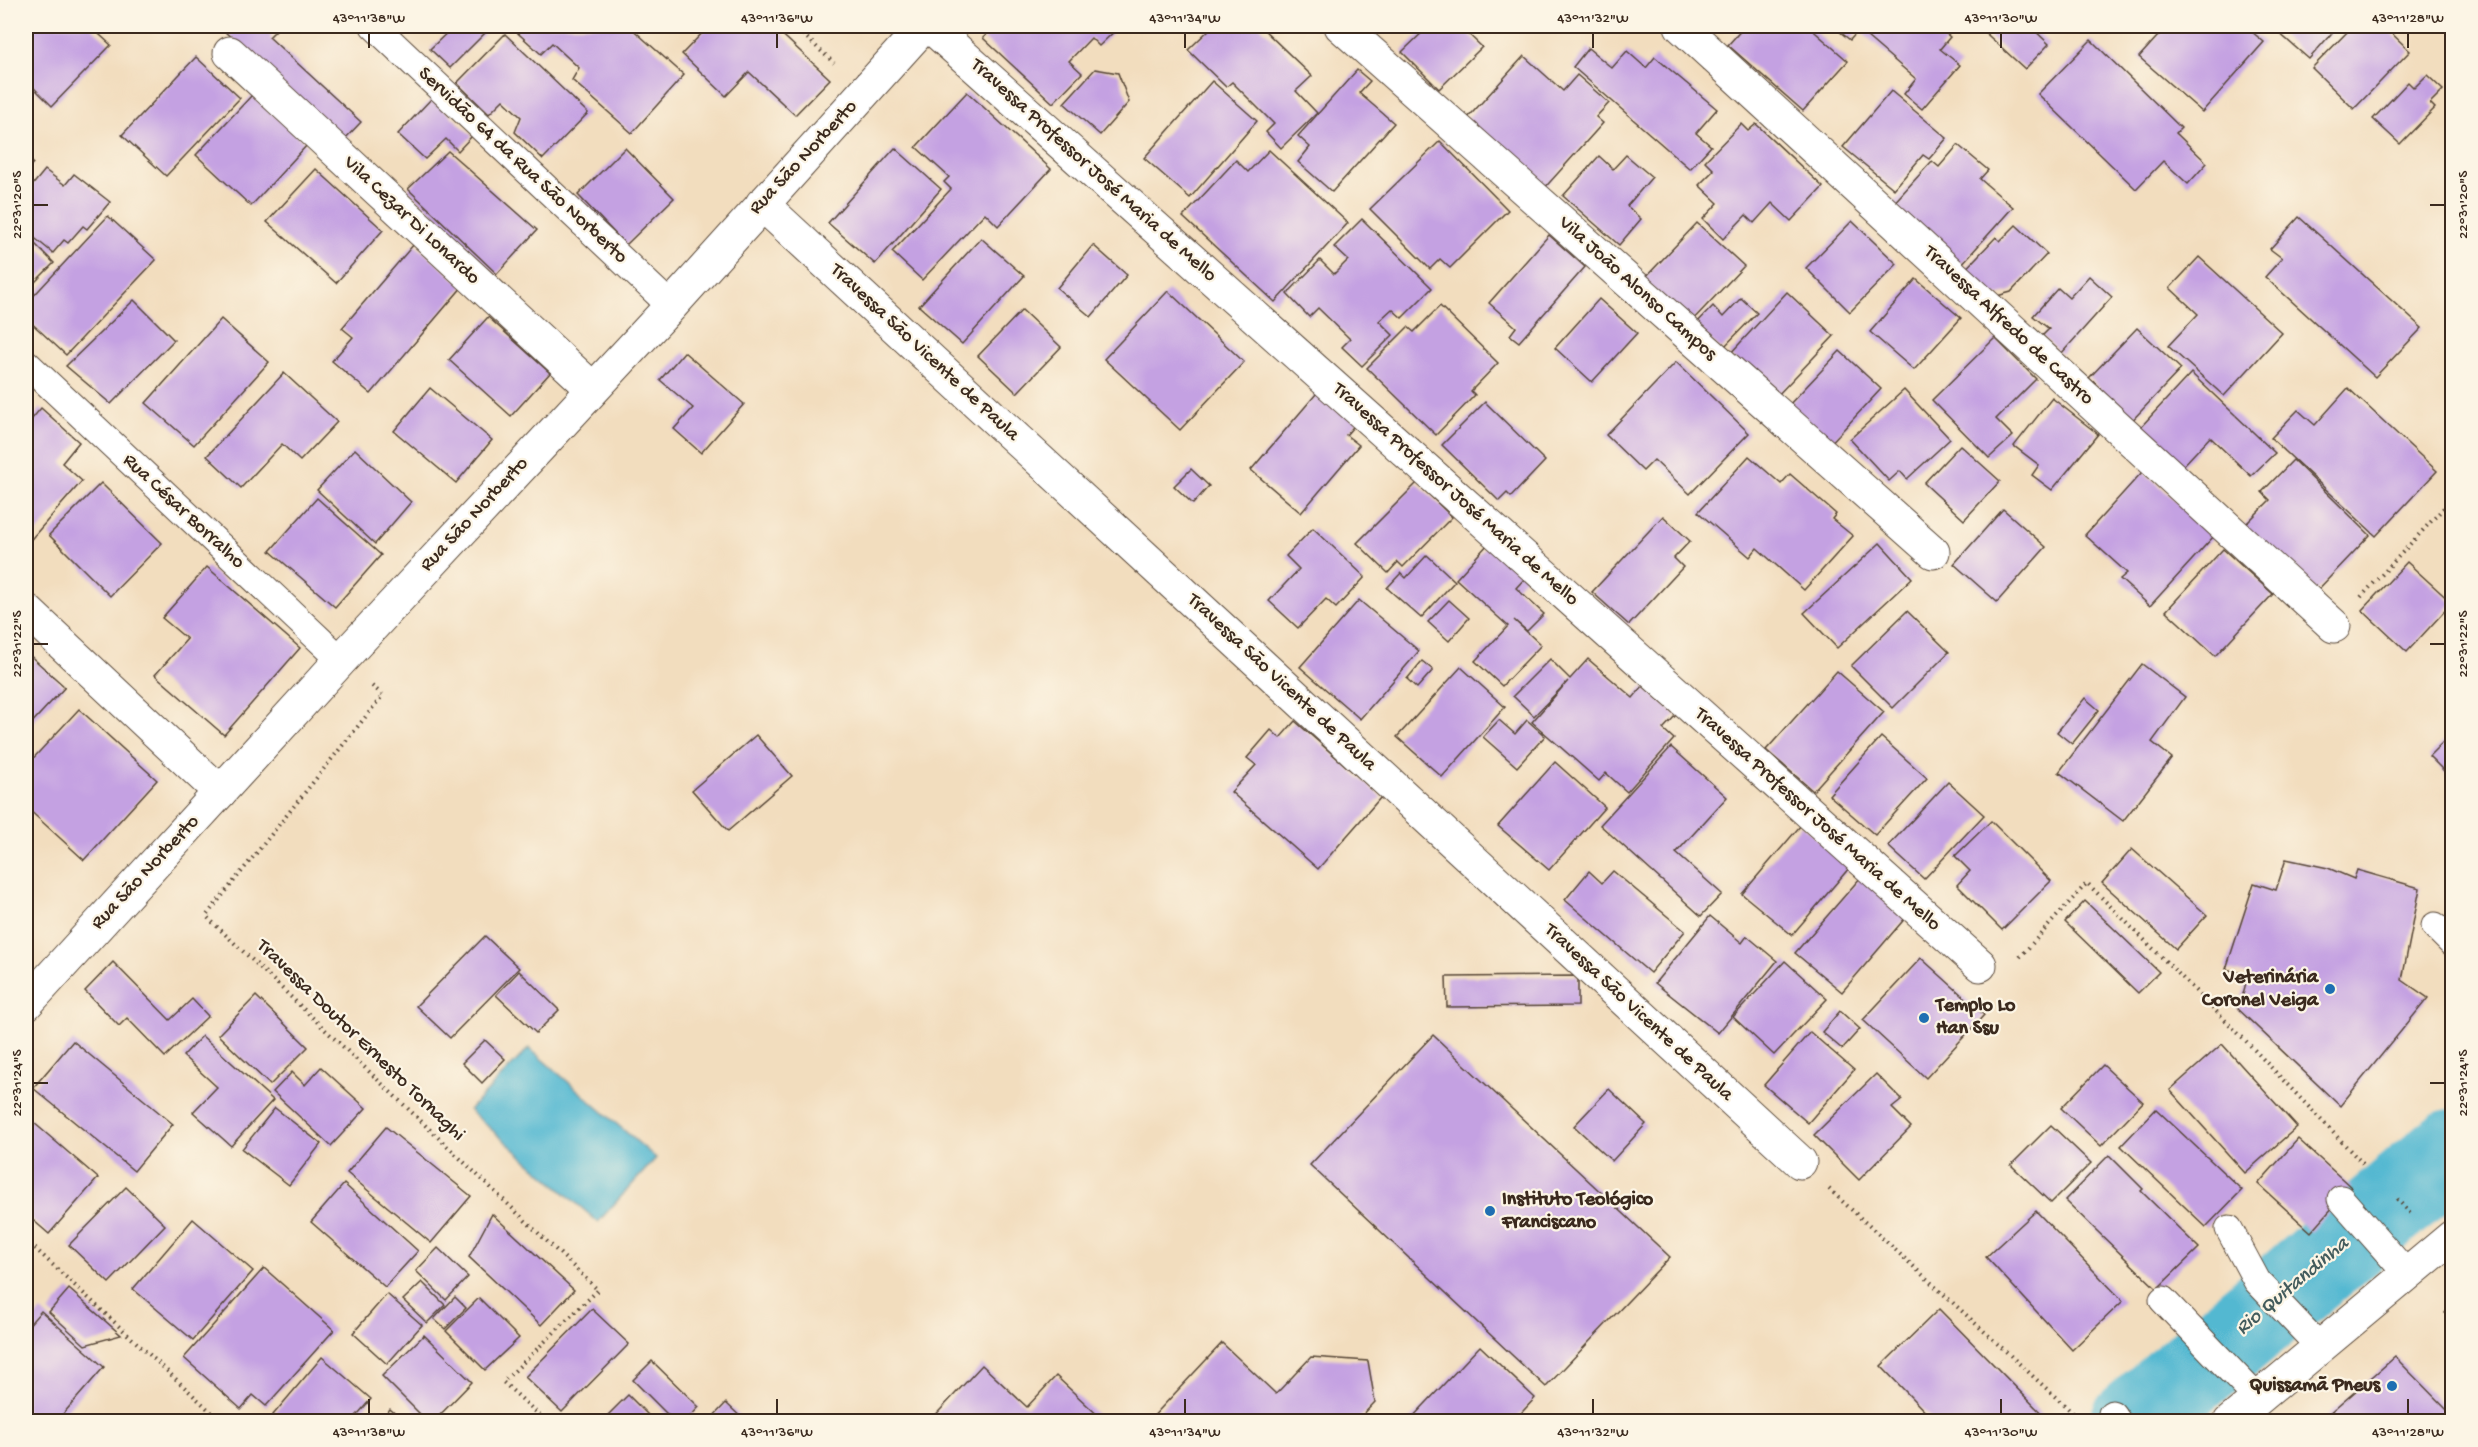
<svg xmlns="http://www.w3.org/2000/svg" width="2478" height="1447" font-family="'Gochi Hand',sans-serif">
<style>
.water{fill:#53b8d1;stroke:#477178;stroke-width:1.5}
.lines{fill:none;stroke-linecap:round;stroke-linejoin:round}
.river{stroke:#53b8d1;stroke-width:86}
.building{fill:#c4a1e2}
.service-casing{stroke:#564536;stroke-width:29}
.minor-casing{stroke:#564536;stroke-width:35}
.tertiary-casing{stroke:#564536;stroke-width:35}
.secondary-casing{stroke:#564536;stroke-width:35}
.path{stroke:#564536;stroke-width:4;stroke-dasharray:1.5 4.5;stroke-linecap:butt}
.service{stroke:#fff;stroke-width:27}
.minor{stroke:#fff;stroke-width:33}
.tertiary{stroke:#fff;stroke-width:33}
.secondary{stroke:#fff;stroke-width:33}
.ticks{fill:none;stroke:#3b2a1e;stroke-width:2}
.poi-dot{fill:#1f6fb2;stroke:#fcf5e5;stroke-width:2}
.labels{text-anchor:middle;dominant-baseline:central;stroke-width:4.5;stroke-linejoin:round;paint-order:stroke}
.street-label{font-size:20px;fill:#3b2a1e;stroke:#fcf5e5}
.poi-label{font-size:20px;font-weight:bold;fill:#3b2a1e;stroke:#fcf5e5;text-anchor:end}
.water-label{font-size:21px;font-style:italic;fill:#435c5d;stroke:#fcf5e5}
.neatline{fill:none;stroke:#3b2a1e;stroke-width:2}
.ticks-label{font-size:15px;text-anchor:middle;fill:#3b2a1e}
</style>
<rect width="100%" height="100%" fill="#fcf5e5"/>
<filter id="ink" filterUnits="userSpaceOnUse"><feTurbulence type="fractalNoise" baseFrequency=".0167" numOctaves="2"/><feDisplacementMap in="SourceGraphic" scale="12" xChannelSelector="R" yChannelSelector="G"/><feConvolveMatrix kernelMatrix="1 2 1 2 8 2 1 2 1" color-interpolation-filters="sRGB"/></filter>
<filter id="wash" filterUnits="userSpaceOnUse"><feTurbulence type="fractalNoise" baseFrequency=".008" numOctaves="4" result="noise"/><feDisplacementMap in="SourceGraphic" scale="24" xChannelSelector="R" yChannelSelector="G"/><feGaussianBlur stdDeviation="1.35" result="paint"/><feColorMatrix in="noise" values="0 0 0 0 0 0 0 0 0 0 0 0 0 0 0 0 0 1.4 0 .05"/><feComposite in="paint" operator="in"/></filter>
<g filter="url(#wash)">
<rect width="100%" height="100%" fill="#f2ddbe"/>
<polygon class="water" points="529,1048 656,1158 598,1222 469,1110"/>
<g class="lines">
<polyline class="river" points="2133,1422 2452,1152"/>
</g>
<g id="blocks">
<g class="building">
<polygon points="26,26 90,26 111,45 52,106 26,80"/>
<polygon points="227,26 280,26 269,37 361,122 343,141 223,30"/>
<polygon points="454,26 492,26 450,68 430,49"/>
<polygon points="510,26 629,26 684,75 632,133 572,80 579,68 552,43 541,54"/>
<polygon points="709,26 773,26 830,79 795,115 749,72 726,96 682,54"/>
<polygon points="995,26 1120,26 1099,46 1091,38 1069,61 1082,73 1053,103 983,38"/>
<polygon points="1213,26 1260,26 1312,76 1296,91 1317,113 1281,148 1266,132 1274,124 1232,82 1226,87 1188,50"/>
<polygon points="1429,26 1460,26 1482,47 1439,89 1402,52"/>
<polygon points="1745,26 1781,27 1808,26 1848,61 1803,111 1728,45"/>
<polygon points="1833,26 1937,26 1950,37 1940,49 1960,65 1922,109 1904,94 1916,79 1859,30 1850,40"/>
<polygon points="1978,26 2030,26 2049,44 2025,69"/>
<polygon points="2167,26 2245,26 2264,42 2202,112 2139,57"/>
<polygon points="2271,26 2338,26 2309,59"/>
<polygon points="2353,26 2384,26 2410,51 2354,109 2312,68"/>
<polygon points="505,34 588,113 543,159 515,132 521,117 503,100 489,114 457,83"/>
<polygon points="2091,40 2181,128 2176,133 2207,163 2188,184 2163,161 2136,189 2038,94"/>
<polygon points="1588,48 1612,68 1627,51 1646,68 1655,57 1717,109 1696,133 1711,146 1690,169 1573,67"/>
<polygon points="1524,56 1563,91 1577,75 1609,103 1596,117 1603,123 1541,192 1464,122"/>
<polygon points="196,57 240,98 166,176 122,135"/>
<polygon points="1095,69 1118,73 1129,102 1100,135 1064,103"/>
<polygon points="1357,70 1370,81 1359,93 1394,123 1332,192 1298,162 1310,147 1298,136"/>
<polygon points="2427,75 2443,90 2430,103 2435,108 2400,144 2373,119 2408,82 2414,88"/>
<polygon points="1212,81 1257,121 1190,198 1144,158"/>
<polygon points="1891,91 1947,138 1929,159 1923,155 1894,189 1843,147"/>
<polygon points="967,92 1051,169 998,226 985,213 922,280 892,252 951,189 944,182 949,177 916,147"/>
<polygon points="252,95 307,145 251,206 196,155"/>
<polygon points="432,98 472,136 458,151 446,139 425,159 398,134"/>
<polygon points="1741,124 1748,131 1756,124 1823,187 1791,221 1772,203 1754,223 1746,215 1723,239 1703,219 1718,203 1699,185 1714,170 1705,161"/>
<polygon points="1440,141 1508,210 1450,268 1440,259 1430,269 1370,209"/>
<polygon points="1958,145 1988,170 1980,179 2013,207 1961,265 1892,205 1932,161 1939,167"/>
<polygon points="625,148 674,198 626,245 578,195"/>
<polygon points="895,148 941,189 875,264 828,223"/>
<polygon points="1269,150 1348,223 1275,302 1183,217 1236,160 1248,172"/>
<polygon points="448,151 537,230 497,274 408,189"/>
<polygon points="1626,155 1652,177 1627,206 1641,219 1619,245 1563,196 1599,156 1613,169"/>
<polygon points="26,156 33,163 26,171"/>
<polygon points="316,169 383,230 336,283 267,222"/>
<polygon points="45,170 65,185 74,174 110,202 87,229 83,226 68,243 64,240 53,253 26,231 26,193"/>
<polygon points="108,216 156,260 66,355 26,318 26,304"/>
<polygon points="2299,217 2422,328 2375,377 2265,277 2282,258 2270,249"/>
<polygon points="1362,219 1432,288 1402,318 1392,309 1379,321 1393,335 1362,366 1342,347 1350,339 1318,308 1309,317 1287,294 1320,260 1334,274 1348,260 1334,247"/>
<polygon points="1852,221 1897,264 1850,312 1806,268"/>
<polygon points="1697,223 1744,266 1689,324 1643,280"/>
<polygon points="2016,225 2047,254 2011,292 1983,300 1958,277 1996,237 2000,241"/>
<polygon points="26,235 54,263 26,291"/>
<polygon points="1549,235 1585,267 1519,342 1510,335 1516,327 1489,303"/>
<polygon points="981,238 1024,276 962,344 919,306"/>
<polygon points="414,244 463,286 371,394 332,361 353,337 342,328"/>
<polygon points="1093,245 1127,275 1091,317 1057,288"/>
<polygon points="2199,257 2282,333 2224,396 2168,346 2198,314 2170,288"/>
<polygon points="2089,276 2112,297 2061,354 2042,336 2049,329 2033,316 2058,288 2069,298"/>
<polygon points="1916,279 1961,318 1914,370 1870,332"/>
<polygon points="1168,291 1244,362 1180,430 1104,359"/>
<polygon points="1787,292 1834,336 1775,398 1729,355"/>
<polygon points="1741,298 1757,313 1721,350 1695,325 1713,306 1723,317"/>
<polygon points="1599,299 1637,333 1592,382 1555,348"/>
<polygon points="134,300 174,340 111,404 66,366"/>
<polygon points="1440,306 1498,363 1471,391 1475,395 1436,435 1367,368 1408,327 1414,332"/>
<polygon points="1022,310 1061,347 1017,393 978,356"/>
<polygon points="488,317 550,373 511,416 449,360"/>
<polygon points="221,319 269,362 194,445 146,403"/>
<polygon points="2137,328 2181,369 2124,429 2092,399 2101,389 2089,378"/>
<polygon points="1995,338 2036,379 1996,419 2013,436 1989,458 1932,400"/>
<polygon points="1840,351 1881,389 1828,446 1787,407"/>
<polygon points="684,352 744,404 701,453 674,429 693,408 660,380"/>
<polygon points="1676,362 1749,433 1690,494 1654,460 1643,471 1606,435"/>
<polygon points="284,373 337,422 300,461 282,444 241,488 207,456"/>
<polygon points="2191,373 2275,453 2251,476 2210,437 2180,469 2138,430"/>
<polygon points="1322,387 1360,419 1346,435 1359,445 1301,513 1251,470"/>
<polygon points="430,388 492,440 456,483 394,431"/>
<polygon points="2348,388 2437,471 2376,536 2271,438 2298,410 2315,425"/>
<polygon points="1904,390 1950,439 1907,479 1900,471 1889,481 1850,439"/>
<polygon points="2052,398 2098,434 2052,490 2032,475 2039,465 2014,446"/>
<polygon points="1485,402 1545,461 1511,497 1507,493 1499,501 1442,445"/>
<polygon points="41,408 79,442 62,463 82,481 26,545 26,426"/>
<polygon points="1960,445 2000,481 1964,520 1924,483"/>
<polygon points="355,449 411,502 375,544 317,490"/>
<polygon points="1749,456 1781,484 1790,474 1836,514 1832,519 1853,536 1804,590 1757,548 1750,557 1698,512"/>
<polygon points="2293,460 2370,535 2312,596 2242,528 2270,500 2262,492"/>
<polygon points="1191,469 1209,486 1193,504 1174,486"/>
<polygon points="2143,471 2214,536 2150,606 2120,579 2127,573 2085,535"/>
<polygon points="101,483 162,543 110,596 49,535"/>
<polygon points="1417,483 1452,517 1403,567 1398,562 1388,573 1357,543"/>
<polygon points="317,498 381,555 335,607 270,551"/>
<polygon points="2003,509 2046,547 1997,602 1954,564"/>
<polygon points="1663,516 1690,541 1674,558 1683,567 1629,625 1592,592"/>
<polygon points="1313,528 1365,577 1336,608 1326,599 1298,628 1269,601 1299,569 1286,556"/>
<polygon points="1489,543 1526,577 1516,588 1544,614 1527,631 1514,620 1541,645 1502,686 1475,661 1508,626 1456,579"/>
<polygon points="1880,543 1912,578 1837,648 1804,613"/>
<polygon points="2223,549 2273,594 2215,656 2166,611"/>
<polygon points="1427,555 1455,581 1421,618 1387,588 1401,573 1406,578"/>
<polygon points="2407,562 2452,603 2407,652 2362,610"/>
<polygon points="207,567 300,648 224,735 155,675 187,639 162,618"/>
<polygon points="1359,600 1419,651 1360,719 1300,667"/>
<polygon points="1449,600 1469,618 1449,641 1428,622"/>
<polygon points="1907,611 1949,652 1893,708 1851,666"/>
<polygon points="26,652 65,687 26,729"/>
<polygon points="1550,659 1570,679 1588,659 1633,698 1643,686 1676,715 1663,729 1674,739 1627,792 1606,773 1599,781 1532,722 1568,681 1534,716 1513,696"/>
<polygon points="1422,661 1433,670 1417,688 1407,679"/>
<polygon points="2142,664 2185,697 2152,742 2172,758 2123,821 2059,772"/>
<polygon points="1461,667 1505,707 1442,777 1397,737"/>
<polygon points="1837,671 1884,712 1813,791 1766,750"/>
<polygon points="2085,698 2099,710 2072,744 2057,732"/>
<polygon points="79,709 157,780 84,860 26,807 26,766"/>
<polygon points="1499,720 1515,734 1527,720 1545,736 1517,767 1483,737"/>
<polygon points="1295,721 1381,797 1318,869 1231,792 1256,765 1247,758 1271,730 1280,738"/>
<polygon points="2452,733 2452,779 2429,756"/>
<polygon points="756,735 792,776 728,831 692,790"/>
<polygon points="1881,737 1927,778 1875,835 1829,795"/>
<polygon points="1671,747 1727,797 1676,853 1722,894 1701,916 1600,825"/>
<polygon points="1555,762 1605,807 1549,870 1498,826"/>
<polygon points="1948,782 1984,815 1924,879 1888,846"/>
<polygon points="1991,821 2051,881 2002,930 1957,885 1970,871 1955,856"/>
<polygon points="1801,825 1850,867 1792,935 1742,894"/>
<polygon points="2132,849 2207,915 2176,949 2102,883"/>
<polygon points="2286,859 2328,868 2354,879 2357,870 2420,888 2402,980 2428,998 2340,1106 2235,1006 2242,998 2248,975 2226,969 2254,883 2276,890"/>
<polygon points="1589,871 1602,883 1613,871 1685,931 1650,973 1565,900"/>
<polygon points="1861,877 1907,916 1842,992 1795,953"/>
<polygon points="2085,901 2159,972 2138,993 2065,922"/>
<polygon points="1710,916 1742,943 1747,936 1777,961 1718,1033 1655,983"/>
<polygon points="485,936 519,968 450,1038 416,1006"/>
<polygon points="1921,958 1984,1015 1926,1078 1863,1020"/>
<polygon points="1785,961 1827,999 1774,1055 1733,1017"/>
<polygon points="113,962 170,1020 192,999 208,1016 165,1057 127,1018 119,1026 85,991"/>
<polygon points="519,971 559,1010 536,1033 496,995"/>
<polygon points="1578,976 1578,1006 1447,1007 1446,977"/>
<polygon points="256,996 308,1047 270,1085 218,1035"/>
<polygon points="1840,1011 1860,1029 1842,1049 1822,1032"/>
<polygon points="1810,1032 1854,1070 1808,1123 1764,1085"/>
<polygon points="1433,1035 1670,1257 1546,1387 1310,1165"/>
<polygon points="202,1036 273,1100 231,1146 193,1112 217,1087 183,1056"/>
<polygon points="485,1040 505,1059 482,1083 462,1063"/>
<polygon points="73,1041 173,1124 134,1171 33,1088"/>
<polygon points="2222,1044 2297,1127 2245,1173 2170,1090"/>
<polygon points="2103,1065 2143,1102 2101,1146 2061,1108"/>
<polygon points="321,1067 366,1108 331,1146 273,1092 292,1072 305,1085"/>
<polygon points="1876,1074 1902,1100 1892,1108 1911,1127 1859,1180 1814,1135"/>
<polygon points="1609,1089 1646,1124 1612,1161 1574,1126"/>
<polygon points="275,1108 321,1144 289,1185 242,1149"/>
<polygon points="2156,1109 2242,1190 2206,1227 2121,1146"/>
<polygon points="26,1116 98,1178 49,1234 26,1214"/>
<polygon points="2051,1125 2091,1163 2051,1203 2011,1165"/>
<polygon points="386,1127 471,1196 431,1243 347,1173"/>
<polygon points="2298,1139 2351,1187 2311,1232 2258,1184"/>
<polygon points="2109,1155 2143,1189 2141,1191 2199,1248 2157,1289 2065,1200"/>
<polygon points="344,1184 418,1251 385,1287 311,1222"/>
<polygon points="126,1187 165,1225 109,1283 69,1245"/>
<polygon points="2036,1211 2123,1301 2072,1350 1986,1257"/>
<polygon points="492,1214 574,1290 541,1325 469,1257"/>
<polygon points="193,1219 253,1271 193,1340 133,1289"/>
<polygon points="438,1248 468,1277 446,1300 416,1271"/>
<polygon points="264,1268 334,1330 266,1406 253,1395 241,1409 184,1358"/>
<polygon points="422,1282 445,1305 427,1323 403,1300"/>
<polygon points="69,1289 121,1335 85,1345 49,1312"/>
<polygon points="387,1294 422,1325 387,1364 353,1333"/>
<polygon points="455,1297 466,1308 445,1329 434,1319"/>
<polygon points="479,1298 519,1338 485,1370 446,1331"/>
<polygon points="2452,1305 2452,1320 2445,1313"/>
<polygon points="592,1309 629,1344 562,1412 525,1377"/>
<polygon points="1939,1309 2050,1422 1935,1422 1881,1366"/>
<polygon points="41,1311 104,1367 56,1422 26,1422 26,1328"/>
<polygon points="424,1335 472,1382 433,1422 428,1422 382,1376"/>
<polygon points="1222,1343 1276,1394 1311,1357 1368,1361 1375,1402 1356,1422 1148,1422"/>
<polygon points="1480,1346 1535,1398 1513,1422 1408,1422"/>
<polygon points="322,1357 371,1399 351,1422 267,1422"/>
<polygon points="2395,1357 2452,1415 2452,1422 2320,1422"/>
<polygon points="652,1361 699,1407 685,1422 675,1422 633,1380"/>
<polygon points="982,1365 1027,1407 1056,1376 1105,1422 929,1422"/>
<polygon points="628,1395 655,1422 601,1422"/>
<polygon points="726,1403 746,1422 708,1422"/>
<polygon points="390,1409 404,1422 379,1422"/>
</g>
</g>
</g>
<g filter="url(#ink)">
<use href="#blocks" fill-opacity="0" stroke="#564536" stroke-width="1.5"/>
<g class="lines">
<defs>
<g id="service">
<polyline points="374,26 671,306"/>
<polyline points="26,363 341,660"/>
<polyline points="2435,926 2452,943"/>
<polyline points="2341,1199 2408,1275"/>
<polyline points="2229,1229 2257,1281 2320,1347"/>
<polyline points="2163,1300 2258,1399"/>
<polyline points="2112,1414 2118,1422"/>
</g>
<g id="minor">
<polyline points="930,26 1980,965"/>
<polyline points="1341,26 1933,552"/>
<polyline points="1681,26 2334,626"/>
<polyline points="230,53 593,389"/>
<polyline points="762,204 1800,1162"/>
<polyline points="26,610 220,792"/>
</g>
<polyline id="tertiary" points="26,1004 341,660 671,306 924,26"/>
<polyline id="secondary" points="2230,1422 2452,1237"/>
</defs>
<use href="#service" class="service-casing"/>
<use href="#minor" class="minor-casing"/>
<use href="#tertiary" class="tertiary-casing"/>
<use href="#secondary" class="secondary-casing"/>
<g class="path">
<polyline points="794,26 834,63"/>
<polyline points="2361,597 2452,499"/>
<polyline points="372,686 383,695 206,916 598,1290 503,1382 547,1422"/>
<polyline points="2020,957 2087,883 2244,1039 2365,1166"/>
<polyline points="1829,1189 2073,1413"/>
<polyline points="2397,1199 2413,1216"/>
<polyline points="26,1240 222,1422"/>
<polyline points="532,1422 539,1414"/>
</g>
<use href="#service" class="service"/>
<use href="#minor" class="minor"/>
<use href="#tertiary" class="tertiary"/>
<use href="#secondary" class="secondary"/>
</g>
</g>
<path class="ticks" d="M369 33V48M777 33V48M1185 33V48M1593 33V48M2001 33V48M2408 33V48M33 205H48M2430 205H2445M33 644H48M2430 644H2445M33 1083H48M2430 1083H2445M369 1399V1414M777 1399V1414M1185 1399V1414M1593 1399V1414M2001 1399V1414M2408 1399V1414"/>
<g class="poi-dot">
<circle cx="2330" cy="989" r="6"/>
<circle cx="1924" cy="1018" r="6"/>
<circle cx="1490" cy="1211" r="6"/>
<circle cx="2392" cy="1386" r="6"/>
</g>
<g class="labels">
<g class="street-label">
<text transform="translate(804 158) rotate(-47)">Rua São Norberto</text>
<text transform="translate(522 166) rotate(43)">Servidão 64 da Rua São Norberto</text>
<text transform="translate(1093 171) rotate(42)">Travessa Professor José Maria de Mello</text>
<text transform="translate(411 221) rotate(43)">Vila Cezar Di Lonardo</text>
<text transform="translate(1637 289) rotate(42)">Vila João Alonso Campos</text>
<text transform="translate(2008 326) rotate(43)">Travessa Alfredo de Castro</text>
<text transform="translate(924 353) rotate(43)">Travessa São Vicente de Paula</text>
<text transform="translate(1455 495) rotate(42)">Travessa Professor José Maria de Mello</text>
<text transform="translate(183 512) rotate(43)">Rua César Borralho</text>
<text transform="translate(475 515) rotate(-47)">Rua São Norberto</text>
<text transform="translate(1281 683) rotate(43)">Travessa São Vicente de Paula</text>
<text transform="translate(1817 820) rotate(42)">Travessa Professor José Maria de Mello</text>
<text transform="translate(146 873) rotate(-47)">Rua São Norberto</text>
<text transform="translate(1638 1013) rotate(43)">Travessa São Vicente de Paula</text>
<text transform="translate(360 1041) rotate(44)">Travessa Doutor Ernesto Tornaghi</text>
</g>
<g class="poi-label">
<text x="2318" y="978">Veterinária<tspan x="2318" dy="23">Coronel Veiga</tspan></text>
<text x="1936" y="1006" text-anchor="start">Templo Lo<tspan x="1936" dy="23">Han Ssu</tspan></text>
<text x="1502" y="1200" text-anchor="start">Instituto Teológico<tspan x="1502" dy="23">Franciscano</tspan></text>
<text x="2380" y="1386">Quissamã Pneus</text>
</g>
<g class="water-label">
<text transform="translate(2293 1287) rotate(-40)">Rio Quitandinha</text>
</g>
</g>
<rect width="2478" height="1447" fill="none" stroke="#fcf5e5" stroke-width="66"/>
<rect x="33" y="33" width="2412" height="1381" class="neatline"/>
<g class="ticks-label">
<text x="369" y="22">43°11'38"W</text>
<text x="777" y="22">43°11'36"W</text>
<text x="1185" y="22">43°11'34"W</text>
<text x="1593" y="22">43°11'32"W</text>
<text x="2001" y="22">43°11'30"W</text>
<text x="2408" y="22">43°11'28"W</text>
<text transform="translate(16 205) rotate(-90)" y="5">22°31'20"S</text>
<text transform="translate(2462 205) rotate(-90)" y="5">22°31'20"S</text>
<text transform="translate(16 644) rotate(-90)" y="5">22°31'22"S</text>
<text transform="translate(2462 644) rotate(-90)" y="5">22°31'22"S</text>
<text transform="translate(16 1083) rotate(-90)" y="5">22°31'24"S</text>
<text transform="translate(2462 1083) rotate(-90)" y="5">22°31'24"S</text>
<text x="369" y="1436">43°11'38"W</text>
<text x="777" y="1436">43°11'36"W</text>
<text x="1185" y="1436">43°11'34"W</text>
<text x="1593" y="1436">43°11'32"W</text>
<text x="2001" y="1436">43°11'30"W</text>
<text x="2408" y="1436">43°11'28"W</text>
</g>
</svg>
